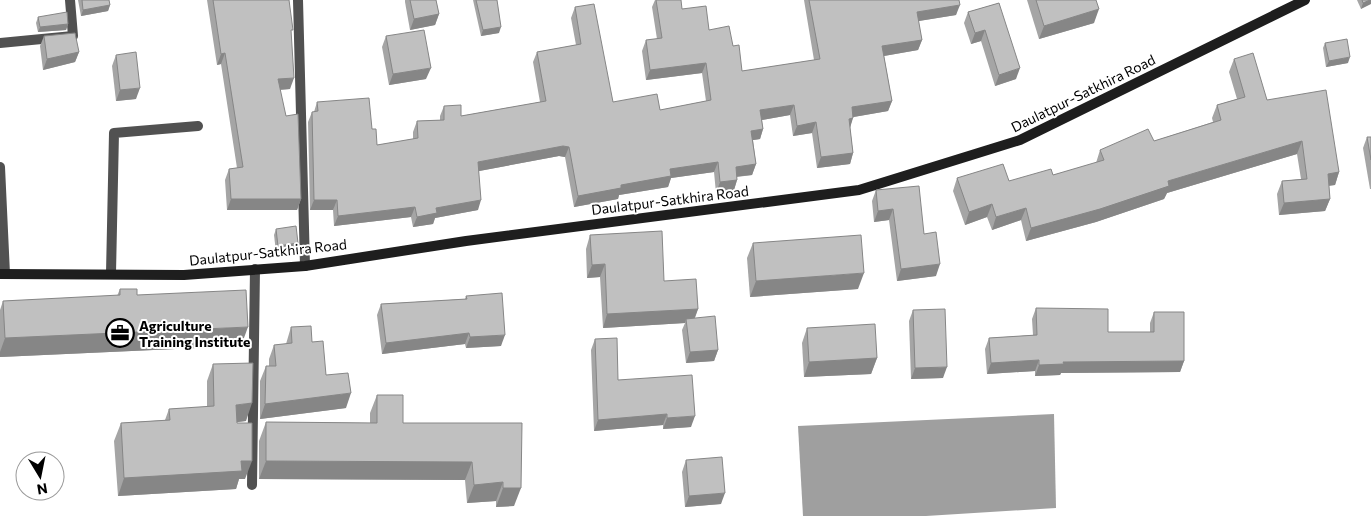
<svg xmlns="http://www.w3.org/2000/svg" width="1371" height="516" font-family="Commissioner,sans-serif">
<style>
.water{fill:#9f9f9f}
.lines{fill:none;stroke-linecap:round;stroke-linejoin:round}
.street{stroke:#515151;stroke-width:10}
.secondary{stroke:#1e1e1e;stroke-width:10}
.wall{fill:#a5a5a5}
.shaded-wall{fill:#868686}
.building{fill:#c0c0c0;stroke:#868686}
.labels{text-anchor:middle;dominant-baseline:central;stroke-width:4;stroke-linejoin:round;paint-order:stroke}
.street-label{font-size:14px;fill:#000;stroke:#fff}
.poi-label{font-size:14px;font-weight:bold;fill:#000;stroke:#fff;text-anchor:start}
</style>
<rect width="100%" height="100%" fill="#fff"/>
<polygon class="water" points="1054,414 1056,508 926,516 803,516 798,426"/>
<g class="lines">
<g class="street">
<polyline points="298,0 305,266"/>
<polyline points="0,43 73,36 70,0"/>
<polyline points="0,167 5,274"/>
<polyline points="111,273 114,133 198,126"/>
<polyline points="252,485 255,269"/>
</g>
<polyline class="secondary" points="0,274 184,275 305,266 466,241 859,190 1020,140 1305,0"/>
</g>
<g class="wall">
<polygon points="78,0 109,0 110,5 108,11 81,16"/>
<polygon points="207,0 289,0 291,35 290,89 280,90 301,199 297,210 227,210 225,180 229,169 237,168 221,64 217,65"/>
<polygon points="405,0 436,0 439,14 435,25 410,30 405,2"/>
<polygon points="473,0 497,0 499,33 481,36"/>
<polygon points="655,0 682,9 709,30 733,46 742,71 814,60 804,0 959,0 956,15 918,21 922,40 918,50 884,56 892,101 888,111 853,117 850,127 853,153 850,164 817,168 812,133 793,136 790,115 762,120 763,129 760,139 753,140 756,164 752,175 737,177 737,180 734,190 716,193 714,172 671,178 668,187 619,195 618,199 574,207 565,157 559,156 479,171 478,210 435,218 433,224 413,227 411,217 334,226 333,210 310,210 308,122 312,112 314,112 317,102 372,129 377,145 413,139 413,132 417,121 440,120 440,116 444,106 461,116 540,102 533,62 537,52 576,45 571,18 575,7 613,102 660,110 706,101 702,73 646,80 642,51 646,40 657,39 652,7"/>
<polygon points="1027,0 1096,0 1094,23 1039,39"/>
<polygon points="1357,0 1371,0 1361,9"/>
<polygon points="999,3 1016,79 995,86 981,41 971,44 964,23 968,12"/>
<polygon points="38,17 68,24 66,30 38,32 36,23"/>
<polygon points="44,36 79,52 75,62 43,70 40,46"/>
<polygon points="386,36 426,79 389,85 382,47"/>
<polygon points="1325,43 1348,63 1326,67 1323,48"/>
<polygon points="116,55 136,99 116,101 112,66"/>
<polygon points="1234,59 1267,100 1339,172 1335,185 1329,186 1330,199 1325,211 1279,215 1277,194 1282,181 1301,179 1297,154 1167,193 1164,199 1096,222 1026,241 1021,220 992,230 987,217 965,225 953,191 957,178 1009,181 1053,175 1096,163 1100,150 1154,141 1213,122 1212,118 1217,105 1237,99 1229,72"/>
<polygon points="1367,137 1371,137 1371,189 1370,189 1363,148"/>
<polygon points="876,190 924,234 936,276 897,281 889,220 874,222 872,201"/>
<polygon points="276,229 298,243 296,249 276,252 274,235"/>
<polygon points="590,235 664,281 698,309 695,318 718,350 714,361 686,363 682,330 685,323 603,328 600,277 587,278 586,249"/>
<polygon points="753,243 858,289 750,297 747,258"/>
<polygon points="120,289 241,346 0,357 0,310 3,301 117,296"/>
<polygon points="466,296 501,346 466,348 465,344 382,354 377,315 381,304 465,299"/>
<polygon points="1036,308 1108,332 1150,332 1150,323 1154,312 1184,361 1180,372 1061,373 1060,375 1035,376 1035,371 987,374 985,349 989,338 1033,335 1032,319"/>
<polygon points="913,310 943,378 911,379 909,321"/>
<polygon points="291,327 312,342 326,375 346,408 260,419 260,381 266,366 269,366 269,359 274,345 286,344"/>
<polygon points="807,328 877,358 871,374 804,377 802,343"/>
<polygon points="595,339 618,380 691,427 663,429 663,425 594,431 591,350"/>
<polygon points="213,364 246,421 237,422 245,479 239,479 236,489 118,496 114,441 121,423 165,420 169,409 207,407 207,381"/>
<polygon points="377,395 403,423 522,423 514,506 496,507 496,501 467,503 465,480 259,479 259,441 266,422 370,423 370,413"/>
<polygon points="686,460 721,504 685,507 682,472"/>
</g>
<g class="shaded-wall">
<polygon points="1370,0 1371,0 1371,4 1361,9 1363,3"/>
<polygon points="110,5 108,11 81,16 83,10"/>
<polygon points="960,5 956,15 913,22 917,12"/>
<polygon points="1099,9 1094,23 1039,39 1044,26"/>
<polygon points="439,14 435,25 410,30 414,19"/>
<polygon points="68,24 66,30 38,32 40,27"/>
<polygon points="501,27 499,33 481,36 483,30"/>
<polygon points="985,30 981,41 971,44 975,33"/>
<polygon points="922,40 918,50 878,57 882,46"/>
<polygon points="79,52 75,62 43,70 47,59"/>
<polygon points="225,53 221,64 217,65 221,54"/>
<polygon points="1350,57 1348,63 1326,67 1329,61"/>
<polygon points="706,63 702,73 646,80 650,70"/>
<polygon points="431,68 426,79 389,85 393,74"/>
<polygon points="1020,68 1016,79 995,86 999,75"/>
<polygon points="294,78 290,89 274,90 278,79"/>
<polygon points="140,88 136,99 116,101 120,90"/>
<polygon points="892,101 888,111 848,118 852,107"/>
<polygon points="794,105 790,115 756,121 760,110"/>
<polygon points="853,118 850,128 849,119"/>
<polygon points="816,122 812,133 793,136 797,126"/>
<polygon points="763,129 760,139 747,141 751,131"/>
<polygon points="1302,141 1297,154 1167,193 1164,199 1096,222 1026,241 1031,228 1168,181"/>
<polygon points="563,146 569,147 565,157 559,156 474,172 478,162"/>
<polygon points="853,153 850,164 817,168 821,157"/>
<polygon points="718,162 714,172 671,178 668,187 619,195 618,199 574,207 578,196 621,185 670,169"/>
<polygon points="756,164 752,175 732,177 736,167"/>
<polygon points="1339,172 1335,185 1323,186 1328,174"/>
<polygon points="737,180 734,190 716,193 720,182"/>
<polygon points="231,199 301,199 297,210 227,210"/>
<polygon points="1330,199 1325,211 1279,215 1284,203"/>
<polygon points="314,200 337,200 333,210 310,210"/>
<polygon points="481,200 478,210 435,218 433,224 413,227 417,217 436,208"/>
<polygon points="992,204 987,217 965,225 969,212"/>
<polygon points="415,207 411,217 334,226 338,216"/>
<polygon points="1026,208 1021,220 992,230 996,217"/>
<polygon points="893,209 889,220 874,222 878,211"/>
<polygon points="298,243 296,249 276,252 278,246"/>
<polygon points="605,264 600,277 587,278 592,265"/>
<polygon points="940,264 936,276 897,281 901,269"/>
<polygon points="864,273 858,289 750,297 756,281"/>
<polygon points="698,309 693,322 686,319 685,323 603,328 607,314"/>
<polygon points="248,327 241,346 0,357 0,352 5,338"/>
<polygon points="469,333 465,344 382,354 386,343"/>
<polygon points="505,335 501,346 466,348 470,337"/>
<polygon points="718,350 714,361 686,363 690,352"/>
<polygon points="877,358 871,374 804,377 809,362"/>
<polygon points="1039,360 1035,371 987,374 991,363"/>
<polygon points="1184,361 1180,372 1061,373 1060,375 1035,376 1039,365 1063,362"/>
<polygon points="947,367 943,378 911,379 915,368"/>
<polygon points="351,393 346,408 260,419 265,404"/>
<polygon points="252,403 246,421 230,423 236,405"/>
<polygon points="667,414 663,425 594,431 598,420"/>
<polygon points="695,416 691,427 663,429 667,418"/>
<polygon points="241,461 252,461 245,479 239,479 236,489 118,496 124,478"/>
<polygon points="266,461 472,462 465,480 259,479"/>
<polygon points="503,482 496,501 467,503 474,485"/>
<polygon points="503,488 521,488 514,506 496,507"/>
<polygon points="725,493 721,504 685,507 689,496"/>
</g>
<g class="building">
<polygon points="82,0 109,0 110,5 83,10"/>
<polygon points="213,0 289,0 293,30 291,30 294,78 278,79 286,116 298,114 301,199 231,199 229,169 243,167 225,53 221,54"/>
<polygon points="410,0 436,0 439,14 414,19"/>
<polygon points="476,0 497,0 501,27 483,30"/>
<polygon points="656,0 681,0 682,9 706,6 709,30 729,26 733,46 739,45 742,71 820,59 809,0 959,0 960,5 917,12 922,40 882,46 892,101 852,107 853,118 849,119 853,153 821,157 816,122 797,126 794,105 760,110 763,129 751,131 756,164 736,167 737,180 720,182 718,162 670,169 671,176 621,185 621,188 578,196 569,147 563,146 478,162 481,200 436,208 437,213 417,217 415,207 338,216 337,200 314,200 312,112 318,111 317,102 369,98 372,129 376,129 377,145 418,138 417,121 444,120 444,106 461,105 461,116 546,101 537,52 581,44 575,7 594,4 613,102 657,94 660,110 711,100 706,63 650,70 646,40 662,38"/>
<polygon points="1036,0 1096,0 1099,9 1044,26"/>
<polygon points="1362,0 1370,0 1363,3"/>
<polygon points="999,3 1020,68 999,75 985,30 975,33 968,12"/>
<polygon points="67,12 68,24 40,27 38,17"/>
<polygon points="424,30 431,68 393,74 386,36"/>
<polygon points="75,33 79,52 47,59 44,36"/>
<polygon points="1347,39 1350,57 1329,61 1325,43"/>
<polygon points="136,52 140,88 120,90 116,55"/>
<polygon points="1253,53 1267,100 1326,90 1339,172 1328,174 1330,199 1284,203 1282,181 1307,179 1302,141 1168,181 1169,186 1100,209 1031,228 1026,208 996,217 992,204 969,212 957,178 1003,164 1009,181 1051,169 1053,175 1104,160 1100,150 1148,129 1154,141 1221,120 1217,105 1245,97 1234,59"/>
<polygon points="1367,137 1371,137 1371,160"/>
<polygon points="919,186 924,234 936,232 940,264 901,269 893,209 878,211 876,190"/>
<polygon points="296,226 298,243 278,246 276,229"/>
<polygon points="662,231 664,281 696,279 698,309 607,314 605,264 592,265 590,235"/>
<polygon points="861,235 864,273 756,281 753,243"/>
<polygon points="120,289 137,289 137,295 246,290 248,327 5,338 3,301 120,295"/>
<polygon points="502,293 505,335 470,337 469,333 386,343 381,304 467,299 466,296"/>
<polygon points="1036,308 1108,309 1108,332 1154,332 1154,312 1184,312 1184,361 1063,362 1064,364 1039,365 1039,360 991,363 989,338 1037,335"/>
<polygon points="945,309 947,367 915,368 913,310"/>
<polygon points="715,316 718,350 690,352 686,319"/>
<polygon points="875,324 877,358 809,362 807,328"/>
<polygon points="311,326 312,342 323,341 326,375 348,373 351,393 265,404 266,366 276,366 274,345 292,343 291,327"/>
<polygon points="617,338 618,380 692,375 695,416 667,418 667,414 598,420 595,339"/>
<polygon points="253,363 252,403 236,405 237,423 252,423 252,461 241,461 242,471 124,478 121,423 170,420 169,409 214,406 213,364"/>
<polygon points="377,395 403,395 403,423 522,423 521,488 503,488 503,482 474,485 472,462 266,461 266,422 377,423"/>
<polygon points="722,457 725,493 689,496 686,460"/>
</g>
<defs>
<symbol id="office-ring" viewBox="-11 -11 22 22"><circle r="9.5" fill="#fff" stroke="#000" stroke-width="1.5"/><path d="M-6-3h4V-5.5h4V-3h4V5H-6ZM-1-4.5V-3h2v-1.5ZM-6 0V1H6V0Z" fill="#000"/></symbol>
</defs>
<g fill-rule="evenodd">
<use href="#office-ring" x="104" y="317" width="32" height="32"/>
</g>
<g class="labels">
<g class="street-label">
<text transform="translate(1083 93) rotate(-26)">Daulatpur-Satkhira Road</text>
<text transform="translate(670 200) rotate(-7)">Daulatpur-Satkhira Road</text>
<text transform="translate(268 252) rotate(-6)">Daulatpur-Satkhira Road</text>
</g>
<g class="poi-label">
<text x="139" y="325">Agriculture<tspan x="139" dy="16">Training Institute</tspan></text>
</g>
</g>
<g transform="translate(40 476) rotate(170)"><circle r="24" fill="#ffffff" stroke="#999999"/>
<path d="M0-4L9 19L0 12L-9 19Z" fill="#000000"/>
<text y="-8" font-size="14" font-weight="bold" text-anchor="middle" fill="#000000">N</text>
</g>
</svg>
